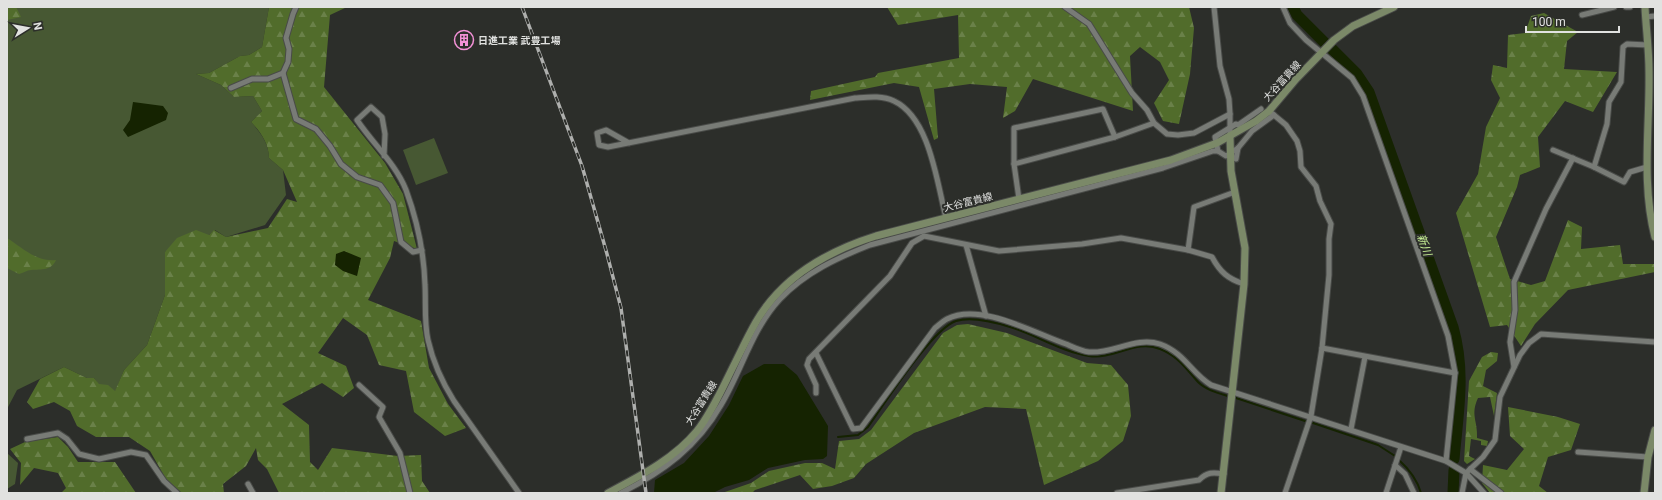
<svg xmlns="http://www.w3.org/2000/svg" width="1662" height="500" font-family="Roboto,'Noto Sans JP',sans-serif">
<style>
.grass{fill:#475833}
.forest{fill:url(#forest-firs)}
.water{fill:#152301}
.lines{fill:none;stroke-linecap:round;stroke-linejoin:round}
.stream{stroke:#152301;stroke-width:2}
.river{stroke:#152301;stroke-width:11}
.street-casing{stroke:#494b48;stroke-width:7}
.secondary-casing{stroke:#494b48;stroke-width:9}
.street{stroke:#787b76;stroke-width:5}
.secondary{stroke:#7b8968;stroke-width:7}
.rail-casing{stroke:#aeafad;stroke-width:3.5}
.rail{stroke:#2c2e2a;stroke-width:2;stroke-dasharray:6;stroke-linecap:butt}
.labels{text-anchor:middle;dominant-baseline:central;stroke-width:4;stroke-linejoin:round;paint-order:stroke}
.poi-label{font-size:10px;font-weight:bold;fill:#e1e2e0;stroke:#2c2e2a;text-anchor:start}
.street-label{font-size:10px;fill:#e1e2e0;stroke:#2c2e2a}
.water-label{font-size:11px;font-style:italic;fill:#caf497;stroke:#2c2e2a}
</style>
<defs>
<pattern id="forest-firs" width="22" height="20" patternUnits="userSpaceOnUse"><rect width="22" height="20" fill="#516c2b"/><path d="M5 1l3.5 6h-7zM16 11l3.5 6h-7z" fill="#6a8149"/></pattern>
</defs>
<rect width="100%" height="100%" fill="#2c2e2a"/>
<g class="grass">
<path d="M7 7H269L262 47 249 55 240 56 209 73 196 74 221 85 234 97 253 96 262 111 251 122C261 133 269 144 269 158L283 170 286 195 265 225 226 237 215 230 209 235 165 252V295L147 345 124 370 115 392 108 386 99 385 94 378H87L64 367 17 390 7 409Z"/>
<polygon points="434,138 448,173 416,185 403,150"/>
<polygon points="7,453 18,463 15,484 7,489"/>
</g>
<g class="forest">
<polygon points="7,7 16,7 21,17 7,20"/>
<path d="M269 7H347L330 15 324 87 385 163 403 194 417 249 394 241 390 258 368 300 421 321 429 368 448 404 466 428 445 436 414 412 406 371 379 365 367 335 343 318 318 353 346 366 354 388 343 397 322 383 282 404 309 425 310 462 318 470 332 448 398 456 421 455 422 481 430 493H279L267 469 258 460 256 448 246 466 223 484 224 493H182L166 479 150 451 129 437H96L77 426 70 411 54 402 33 409 27 402 40 379 64 367 87 378H94L99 384 108 385 115 391 124 370 147 345 165 295V252L177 238 196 230 209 235 214 230 226 237 268 228 287 199 297 202 283 170 269 158C269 144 261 132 251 122L262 111 253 96 234 97 221 85 196 74 209 73 240 56 249 55 262 47Z"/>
<polygon points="887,7 1189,7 1194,28 1190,74 1179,124 1163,121 1154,103 1169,80 1160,62 1140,47 1130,56 1133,111 1033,79 1015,111 1003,118 1007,87 970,84 934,89 938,138 934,140 919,87 894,83 810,100 811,91 875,77 878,73 959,58 958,15 898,25"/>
<polygon points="1544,13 1578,32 1567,41 1564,69 1617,72 1593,112 1565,101 1538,137 1540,167 1520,175 1517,187 1496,237 1510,279 1531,285 1545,281 1568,220 1582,227 1581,249 1620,245 1623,264 1655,264 1655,272 1568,290 1535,324 1521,346 1507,325 1490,327 1456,213 1478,174 1486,127 1500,98 1491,80 1493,65 1507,68 1508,35 1525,33 1531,16"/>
<path d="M7 238C23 248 36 262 56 260 51 271 42 269 31 270 27 270 23 273 19 274L7 268Z"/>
<polygon points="968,324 1007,333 1087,363 1111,365 1128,385 1131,416 1123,441 1098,461 1044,485 1026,409 985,407 914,433 866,464 854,478 832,486 813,489 800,475 755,490 752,493 722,493 751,483 769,471 805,463 822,463 835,469 839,441 859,439 871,430 943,333 957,325"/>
<path d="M1491 352 1498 353 1497 361 1486 370 1483 386 1497 393 1494 416 1490 397 1478 398C1470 415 1478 421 1477 438L1488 441 1487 446 1481 445V441L1471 439 1469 456 1475 459 1467 464 1464 461 1469 381 1482 357Z"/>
<polygon points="1508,407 1558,417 1580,424 1571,450 1548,457 1539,486 1548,493 1490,493 1482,483 1483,465 1507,470 1524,449 1510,436"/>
<polygon points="58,437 68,447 78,462 115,462 136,493 61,493 66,488 58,473 34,468 20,485 21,463 10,449 25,442"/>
</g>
<g class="water">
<polygon points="133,102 163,106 168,113 166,120 128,137 123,130 130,120"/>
<polygon points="344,251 361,258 357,276 343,271 335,265 336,254"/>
<polygon points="764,364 784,364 797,375 828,426 827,456 823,459 805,460 768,468 749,480 725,487 713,493 654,493 655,480 684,463 709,436 729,405 743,376"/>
</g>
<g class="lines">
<g class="stream">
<polyline points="1236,398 1305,421"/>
<polyline points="1313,423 1378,445 1395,456"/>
<path d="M838 437 858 435 868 427C885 403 932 329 956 321 972 316 994 322 1010 327 1036 335 1062 352 1089 356 1114 360 1136 339 1160 349 1178 356 1186 369 1198 382 1206 390 1218 393 1228 396"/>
<path d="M1399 460C1409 469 1417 479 1421 493"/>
</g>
<g class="river">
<polyline points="1293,7 1297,15 1325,43"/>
<path d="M1332 49 1357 74 1369 92 1453 327C1466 372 1458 413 1454 459"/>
<polyline points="1453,493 1454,470"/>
</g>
<defs>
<g id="street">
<polyline points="296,7 293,14 286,38 289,49 288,62 283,73 296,119 316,129 330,146 341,164 357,177 380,185 393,203 401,242 413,252 422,250"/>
<polyline points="1065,7 1089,24 1132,93 1147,110 1154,123 1167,134 1178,135 1194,133 1230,114 1230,137"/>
<polyline points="1214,7 1220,66 1229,99 1230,114"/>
<polyline points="1283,7 1290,23 1306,40 1352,78 1363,96 1448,336 1455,373 1446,461"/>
<polyline points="1626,7 1630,7"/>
<polyline points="1582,15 1614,7"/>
<polyline points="1646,17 1655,16"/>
<polyline points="231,88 252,79 268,79 283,73"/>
<polyline points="1261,109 1238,125 1236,124 1215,137 1218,151 1226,156 1238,148 1252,131 1274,115"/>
<polyline points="1269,111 1286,125 1297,141 1300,151 1301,167 1316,186 1320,201 1331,224 1329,239 1329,275 1322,348 1311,416 1285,493"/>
<path d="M629 143 606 130 597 133 599 145 608 147 855 98C868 97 882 95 894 101 930 118 937 183 946 218"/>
<polyline points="1553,150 1594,167 1624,182 1630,172 1647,167"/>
<path d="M384 156 385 134 382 117 371 107 357 120C373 144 396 164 406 190 417 220 424 253 425 285 426 303 424 322 428 340 433 362 442 382 454 401L519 493"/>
<polyline points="1236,159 1238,148"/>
<polyline points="1014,164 1115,137 1154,123"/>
<polyline points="1594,167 1607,124 1609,102 1621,82 1623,47 1627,44 1648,45"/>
<polyline points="1019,199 1014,164 1014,128 1103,109 1115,137"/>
<polyline points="966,245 986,316"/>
<polyline points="1188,250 1194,207 1235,192"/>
<polyline points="1322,348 1455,373"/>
<path d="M816 353 853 429 861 428 935 328C939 325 943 321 947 319 980 302 1034 333 1066 344 1073 347 1081 351 1089 352 1113 354 1136 336 1160 344 1185 353 1191 373 1211 385L1446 461 1466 473 1484 493"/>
<polyline points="1514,367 1510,342 1515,310 1514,282 1546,209 1573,158"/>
<polyline points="359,385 383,407 379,417 400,453 410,493"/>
<path d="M816 393V385L807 365 809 359 890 276 912 243 924 236 999 251 1082 244 1121 238 1188 250 1212 257C1220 272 1228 279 1244 284"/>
<polyline points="1351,429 1365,357"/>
<polyline points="27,439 58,433 67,439 79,454 99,459 131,452 146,455 164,481 177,493"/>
<polyline points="1578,452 1648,457"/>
<polyline points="1395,465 1405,474 1414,493"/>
<polyline points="1470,469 1501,493"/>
<polyline points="248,484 253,493"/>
<path d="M621 493C664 471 697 447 721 405 742 370 752 329 780 299 806 272 837 258 870 245L1163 168 1213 151H1218"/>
<path d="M1117 493 1199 480C1207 472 1213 472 1224 474"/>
<polyline points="1386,493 1401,447"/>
<polyline points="1462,493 1466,473 1483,457 1495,440 1500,397 1520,355 1529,343 1541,334 1655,342"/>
</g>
<g id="secondary">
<path d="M1645 7C1646 28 1649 50 1649 71 1650 126 1641 183 1655 237"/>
<path d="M608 493C640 476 674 459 697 431 712 412 723 387 734 365 741 351 748 336 756 322 782 277 828 251 876 236L1171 160 1217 143 1256 121 1269 111 1296 79 1334 40 1353 26 1394 7"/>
<polyline points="1221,493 1244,284 1245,248 1231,171 1230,137"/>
<polyline points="1644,493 1648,457 1655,430"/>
</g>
</defs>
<use href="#street" class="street-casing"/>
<use href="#secondary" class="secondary-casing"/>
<use href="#street" class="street"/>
<use href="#secondary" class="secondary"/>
<defs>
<polyline id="rail" points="522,7 582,166 607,254 621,308 646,493"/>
</defs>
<use href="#rail" class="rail-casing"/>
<use href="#rail" class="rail"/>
</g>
<defs>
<symbol id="building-ring" viewBox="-11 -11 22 22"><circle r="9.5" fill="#2c2e2a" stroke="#f291d6" stroke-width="1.5"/><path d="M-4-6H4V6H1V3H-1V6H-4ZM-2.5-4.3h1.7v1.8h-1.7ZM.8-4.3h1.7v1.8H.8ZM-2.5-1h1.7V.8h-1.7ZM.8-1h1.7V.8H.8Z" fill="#f291d6"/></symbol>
</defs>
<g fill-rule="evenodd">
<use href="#building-ring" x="453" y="29" width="22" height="22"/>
</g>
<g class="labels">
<g class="poi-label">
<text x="478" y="40">日進工業 武豊工場</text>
</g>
<g class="street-label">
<text transform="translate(1282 81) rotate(-48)">大谷富貴線</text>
<text transform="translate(968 202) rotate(-14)">大谷富貴線</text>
<text transform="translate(701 403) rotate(-58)">大谷富貴線</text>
</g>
<g class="water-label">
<text transform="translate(1424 245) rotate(70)">新川</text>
</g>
</g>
<rect width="1662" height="500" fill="none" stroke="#e1e2e0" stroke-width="16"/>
<g transform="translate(28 28) rotate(79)" stroke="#2c2e2a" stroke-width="3" paint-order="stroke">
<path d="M0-3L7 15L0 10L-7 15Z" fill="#e1e2e0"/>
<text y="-6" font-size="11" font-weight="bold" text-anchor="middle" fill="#e1e2e0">N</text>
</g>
<path d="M1526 26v6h93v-6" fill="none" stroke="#e1e2e0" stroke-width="2"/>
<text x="1532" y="26" font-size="12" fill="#e1e2e0" stroke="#2c2e2a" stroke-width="3" paint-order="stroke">100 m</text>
</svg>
